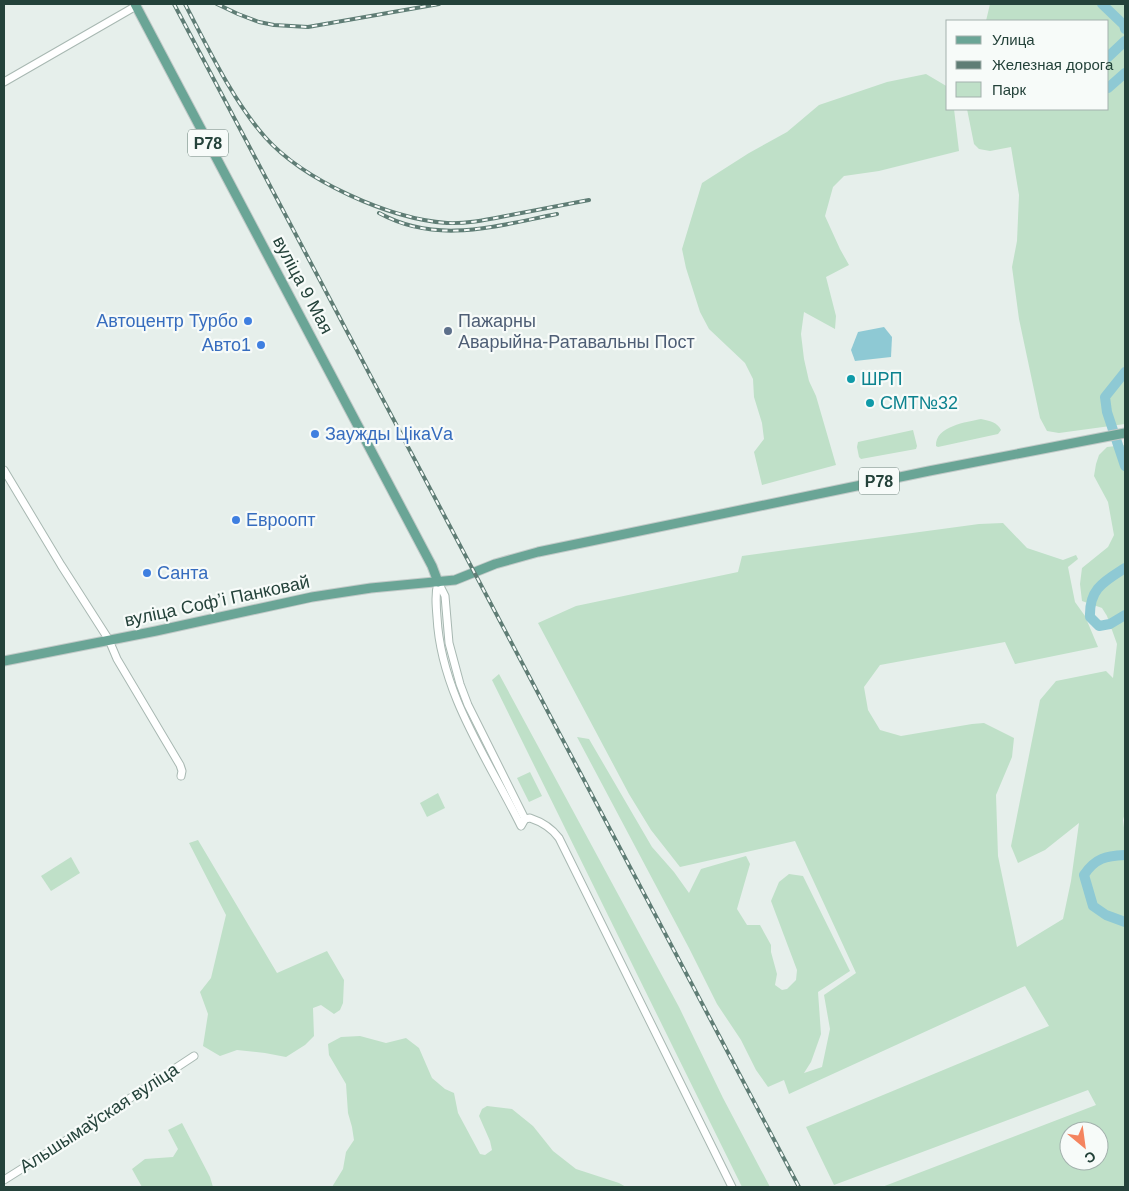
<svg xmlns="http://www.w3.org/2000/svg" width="1129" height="1191" font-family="Arial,sans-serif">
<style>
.green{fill:#bfe0c8;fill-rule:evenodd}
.water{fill:#8ec9d4}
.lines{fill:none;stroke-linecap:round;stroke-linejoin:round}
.river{stroke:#8ec9d4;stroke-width:10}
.minor-casing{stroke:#a8b8b2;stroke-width:9}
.major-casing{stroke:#c2cac8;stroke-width:11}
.minor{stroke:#fff;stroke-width:7}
.major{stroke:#6aa596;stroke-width:9}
.rail-casing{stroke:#5f7d75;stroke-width:4}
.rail{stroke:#f7fbf9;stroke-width:2;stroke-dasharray:5.5;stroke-linecap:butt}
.shop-dot{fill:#3f7fe0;stroke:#f7fbf9;stroke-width:2}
.service-dot{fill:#5c6f8a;stroke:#f7fbf9;stroke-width:2}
.culture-dot{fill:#0f9aa8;stroke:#f7fbf9;stroke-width:2}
.labels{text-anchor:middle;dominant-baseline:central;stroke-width:4.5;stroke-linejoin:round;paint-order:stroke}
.shield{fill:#f7fbf9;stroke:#637a73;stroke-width:1}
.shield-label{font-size:16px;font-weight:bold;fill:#24423a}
.street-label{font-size:18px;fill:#24423a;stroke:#f7fbf9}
.shop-label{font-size:18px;fill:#366cbe;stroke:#f7fbf9;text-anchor:start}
.service-label{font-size:18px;fill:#4e5e75;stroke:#f7fbf9;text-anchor:start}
.culture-label{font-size:18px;fill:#0d838f;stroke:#f7fbf9;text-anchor:start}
</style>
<rect width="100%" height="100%" fill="#e6efeb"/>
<g class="green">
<polygon points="990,4 1125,4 1125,424 1059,433 1047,431 1040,418 1019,319 1012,267 1017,241 1019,195 1011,147 990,151 979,149 974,144 967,109 1108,109 1108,21 986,21"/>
<polygon points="926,74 948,87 948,109 954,109 959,151 879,171 844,176 833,187 825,216 840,249 849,265 826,277 836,316 835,329 804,312 801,334 804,359 809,381 816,396 836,465 762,485 754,452 764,439 762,423 754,397 753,379 745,363 709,329 700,312 686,268 682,249 702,183 749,153 787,132 819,105 887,82"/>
<path d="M981 419C990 421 997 422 1001 430L998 434 938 447 936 446C935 426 967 422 981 419Z"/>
<polygon points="913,430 917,446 916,449 861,459 859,457 857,447 858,442"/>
<path d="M1125 445V813L1123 820 1125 835V1187H882L1096 1105 1088 1090 834 1185 806 1127 1049 1026 1025 986 789 1094 784 1080 768 1087 756 1070 741 1040 717 1004 689 948 577 737 589 739 652 847 674 872 689 893 701 869 746 856 750 864 737 909 747 925H760L771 945V952L777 974 775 985 782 990 787 989 796 980 797 970 771 901 779 882 789 874 803 876 850 971 818 992 821 1034 811 1062 804 1073 822 1067 830 1029 824 995 856 973 795 841 680 867 651 830 629 794 538 623 576 606 738 572 742 556 979 524 1003 523 1027 548 1063 560 1076 555 1078 559 1068 567 1075 602 1085 616 1098 647 1015 664 1005 642 880 665 864 687 868 710 880 730 901 736 972 724 984 723 1014 738 1012 757 996 795 998 856 1017 947 1063 919 1071 881 1079 823 1045 850 1018 863 1011 846 1040 700 1056 681 1106 671 1113 678 1117 644 1107 616 1102 608 1082 601 1080 584 1082 568 1108 547 1114 535 1108 502 1094 476 1096 464 1099 455 1107 447ZM1069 1131H1099V1161H1069Z"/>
<polygon points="499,674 679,1007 723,1098 770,1187 742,1187 492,680"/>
<polygon points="530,772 542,796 529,802 517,778"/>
<polygon points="438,793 445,808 427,817 420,803"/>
<polygon points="198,840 277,973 327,951 344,980 343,1003 340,1010 334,1014 321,1005 313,1008 314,1036 305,1045 286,1057 265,1053 237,1050 220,1056 203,1046 208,1014 200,992 211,978 226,915 189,843"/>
<polygon points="71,857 80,873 51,891 41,876"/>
<polygon points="360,1036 386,1043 406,1038 419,1048 432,1078 445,1089 454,1093 458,1113 480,1154 485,1155 492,1150 490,1141 479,1116 482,1109 487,1106 512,1109 533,1126 553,1151 576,1169 619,1183 626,1187 332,1187 343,1169 346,1152 354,1140 352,1127 348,1113 346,1084 329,1055 328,1044 341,1037"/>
<polygon points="182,1123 210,1177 213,1187 142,1187 132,1169 145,1159 173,1157 178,1149 168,1130"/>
</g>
<polygon class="water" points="884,327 892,337 891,357 855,361 851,350 858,332"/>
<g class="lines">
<g class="river">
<polyline points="1102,4 1124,25 1125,29"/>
<polyline points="1108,57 1125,41"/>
<polyline points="1108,88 1125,73"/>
<polyline points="1125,372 1105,397 1107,412 1125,466"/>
<path d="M1125 568C1103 582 1089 589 1090 617L1099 626 1110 624 1125 615"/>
<path d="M1125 855C1106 856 1095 858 1084 875L1093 906 1106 915 1125 922"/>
</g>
<defs>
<g id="minor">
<polyline points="4,82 136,6"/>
<polyline points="4,470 61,565 109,640 117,659 180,765 182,771 181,776"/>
<path d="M438 582C435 594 436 605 437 617 441 694 488 759 521 826L525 819"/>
<polyline points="438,582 445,596 449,643 460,684 468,705 525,819"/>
<path d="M525 819 530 818C542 822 551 827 559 838L732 1187"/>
<polyline points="4,1180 50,1151 194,1056"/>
</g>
<g id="major">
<polyline points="135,4 432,566 438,582"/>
<polyline points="4,661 156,631 312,597 371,588 455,580 495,564 538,552 929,471 1125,433"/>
</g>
</defs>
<use href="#minor" class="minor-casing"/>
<use href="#major" class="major-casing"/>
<use href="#minor" class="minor"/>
<use href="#major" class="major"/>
<defs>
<g id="rail">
<polyline points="174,4 799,1187"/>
<path d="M185 4C207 46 233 101 265 137 303 180 389 219 447 223 468 224 490 219 511 215 537 210 563 205 589 200"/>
<polyline points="217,4 238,14 259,22 274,25 308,27 439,4"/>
<path d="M379 213C438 245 495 226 557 214"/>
</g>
</defs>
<use href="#rail" class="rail-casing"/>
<use href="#rail" class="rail"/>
</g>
<g class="shop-dot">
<circle cx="248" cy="321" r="5"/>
<circle cx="261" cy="345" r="5"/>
<circle cx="315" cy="434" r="5"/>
<circle cx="236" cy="520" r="5"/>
<circle cx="147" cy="573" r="5"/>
</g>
<circle class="service-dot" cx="448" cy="331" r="5"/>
<g class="culture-dot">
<circle cx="851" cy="379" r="5"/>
<circle cx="870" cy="403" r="5"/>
</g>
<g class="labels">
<g class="shield">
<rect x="188" y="129.5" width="40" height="27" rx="4"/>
<rect x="859" y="467.5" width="40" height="27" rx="4"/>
</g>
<g class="shield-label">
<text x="208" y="143">Р78</text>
<text x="879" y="481">Р78</text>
</g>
<g class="street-label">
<text transform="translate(303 285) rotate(62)">вуліца 9 Мая</text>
<text transform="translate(217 601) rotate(-12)">вуліца Софʼі Панковай</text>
<text transform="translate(99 1118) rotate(-33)">Альшымаўская вуліца</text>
</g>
<g class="shop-label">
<text x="238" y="321" text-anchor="end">Автоцентр Турбо</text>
<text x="251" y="345" text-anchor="end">Авто1</text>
<text x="325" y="434">Заужды ЦікаVа</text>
<text x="246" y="520">Евроопт</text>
<text x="157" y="573">Санта</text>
</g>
<g class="service-label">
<text x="458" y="321">Пажарны<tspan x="458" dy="21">Аварыйна-Ратавальны Пост</tspan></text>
</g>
<g class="culture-label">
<text x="861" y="379">ШРП</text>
<text x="880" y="403">СМТ№32</text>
</g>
</g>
<rect width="1129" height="1191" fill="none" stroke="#24423a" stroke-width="10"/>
<rect x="946" y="20" width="162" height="90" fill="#f7fbf9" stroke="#a3b1ad"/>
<rect x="956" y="36" width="25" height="8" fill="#6aa596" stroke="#a3b1ad"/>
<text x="992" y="45" font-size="15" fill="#24423a">Улица</text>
<rect x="956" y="61" width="25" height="8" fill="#5f7d75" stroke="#a3b1ad"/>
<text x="992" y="70" font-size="15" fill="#24423a">Железная дорога</text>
<rect x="956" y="82" width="25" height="15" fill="#bfe0c8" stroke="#a3b1ad"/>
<text x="992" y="95" font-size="15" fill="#24423a">Парк</text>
<g transform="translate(1084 1146) rotate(151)"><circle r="24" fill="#f7fbf9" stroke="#a3b1ad"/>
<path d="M0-4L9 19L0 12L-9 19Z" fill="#f4845f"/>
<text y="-8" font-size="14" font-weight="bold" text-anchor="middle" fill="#24423a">С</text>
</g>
</svg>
